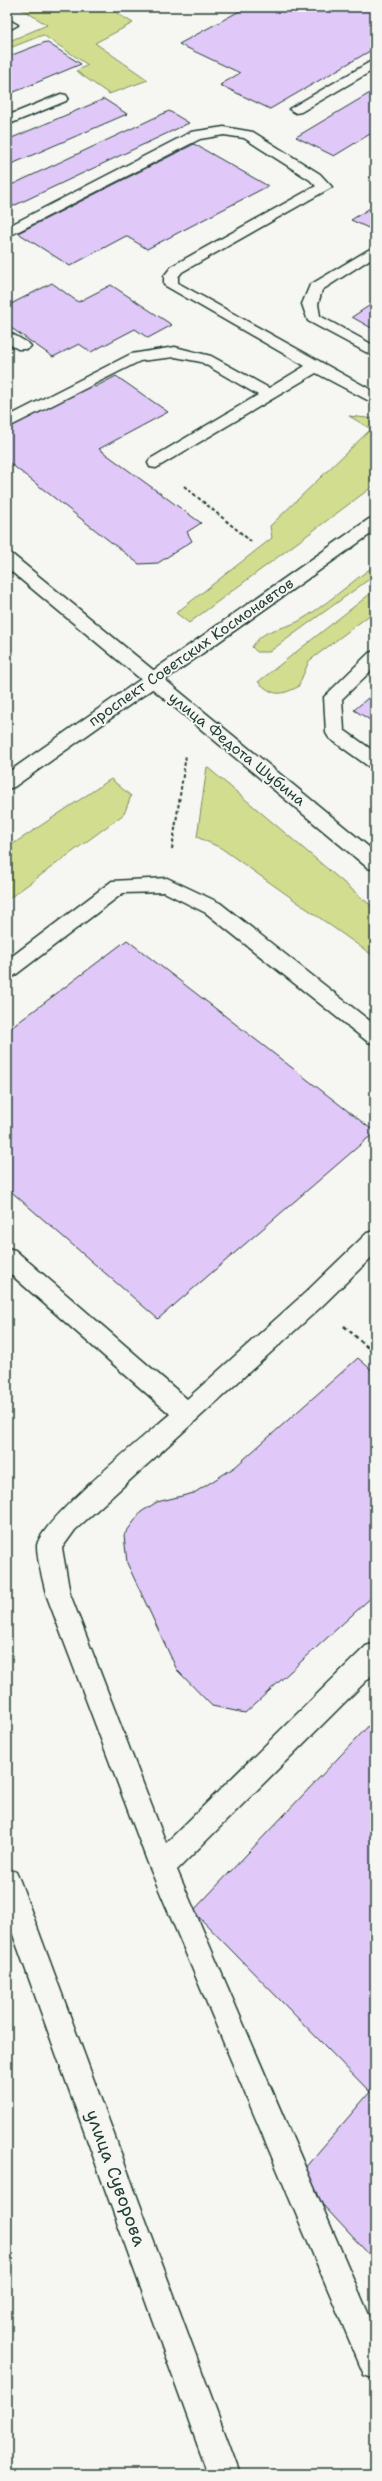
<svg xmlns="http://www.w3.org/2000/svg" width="382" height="2481" font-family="'Shantell Sans',sans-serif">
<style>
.green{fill:#d2dd90;stroke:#788d62}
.building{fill:#e0c8f8;stroke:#1f3d34}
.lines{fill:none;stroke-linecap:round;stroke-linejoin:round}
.service-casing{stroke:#1f3d34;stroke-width:3}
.minor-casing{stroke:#1f3d34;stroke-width:3}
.primary-casing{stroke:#1f3d34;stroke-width:3}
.path-far1{stroke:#1f3d34;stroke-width:2;stroke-dasharray:3.5 2.5;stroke-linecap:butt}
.path{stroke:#1f3d34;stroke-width:2.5;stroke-dasharray:4 3;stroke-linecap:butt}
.service{fill:#f6f6f2;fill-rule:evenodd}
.minor{fill:#f6f6f2;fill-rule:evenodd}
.primary{fill:#f6f6f2;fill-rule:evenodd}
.labels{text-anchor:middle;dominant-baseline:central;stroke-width:4;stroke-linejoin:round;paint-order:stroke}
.street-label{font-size:15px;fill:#1f3d34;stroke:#f6f6f2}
.near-street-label{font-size:18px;fill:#1f3d34;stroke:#f6f6f2}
</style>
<rect width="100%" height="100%" fill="#f6f6f2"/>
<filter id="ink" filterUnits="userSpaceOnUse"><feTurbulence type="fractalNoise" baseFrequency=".025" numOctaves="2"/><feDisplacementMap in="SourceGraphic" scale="8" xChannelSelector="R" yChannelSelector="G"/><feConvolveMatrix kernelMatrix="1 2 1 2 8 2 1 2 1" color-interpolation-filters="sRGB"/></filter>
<g filter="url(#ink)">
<g class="green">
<polygon points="19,7 107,7 133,23 95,43 148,80 109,94 76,71 88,65 43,35 7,49 7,42 47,25"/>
<polygon points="349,416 375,419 375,483 372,487 189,623 176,613 272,538 270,526 371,429"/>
<path d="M375 565V575L269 652H257L252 647C265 627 280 631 299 621 325 606 350 583 375 565Z"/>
<path d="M375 590V611L309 661 298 687C279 696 274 696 258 682Z"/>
<polygon points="207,767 375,909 375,957 221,848 197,837"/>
<polygon points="111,779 131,796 124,814 7,900 7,848"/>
</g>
<g class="building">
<polygon points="247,7 375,7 375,48 270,109 220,85 240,73 179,44"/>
<polygon points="46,42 81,64 7,95 7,57"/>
<polygon points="375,90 375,131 334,156 296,137"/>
<polygon points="104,99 127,114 7,166 7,140"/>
<polygon points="169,111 189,123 9,208 7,207 7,187"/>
<polygon points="194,144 268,186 147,249 126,236 70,266 18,233"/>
<polygon points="375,205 375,231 351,220"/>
<polygon points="52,283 78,302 111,285 172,325 148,338 135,329 91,352 79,344 53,357 7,325 7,306"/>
<polygon points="375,302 375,330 352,317"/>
<polygon points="116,376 168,412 99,449 201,523 187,532 192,541 158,563 139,564 7,461 7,425 90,383 95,387"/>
<polygon points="375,692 375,723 354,710"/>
<polygon points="127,940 375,1132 158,1319 7,1188 7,1031"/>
<polygon points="358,1358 375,1373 375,1594 245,1713 212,1706 177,1670 127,1563 124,1535 141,1512 157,1502 194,1493 235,1467"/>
<polygon points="375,1719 375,2261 297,2177 370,2092 193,1911"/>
</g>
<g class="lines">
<defs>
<g id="service">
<polygon points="11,21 18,25 7,31 7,22"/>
<polygon points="375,59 375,69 301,112 296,113 289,109"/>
<polygon points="61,94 66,95 68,98 66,101 7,125 7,116"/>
<polygon points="224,127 253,132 320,174 332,187 182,272 178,277 178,283 375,392 375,404 316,373 156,468 150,467 148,463 150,459 258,395 201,362 175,357 140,361 7,428 7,417 131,354 175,347 211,356 269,388 305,366 164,285 164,276 172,266 316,186 310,180 244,138 224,135 200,139 7,237 7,227 191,132"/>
<polygon points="375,246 375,256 322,290 318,304 320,316 375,346 375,357 308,321 302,304 310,285"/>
<polygon points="7,331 28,343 31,346 28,349 18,349 7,343"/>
<polygon points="375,651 375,667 342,699 344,730 375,752 375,768 368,766 329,738 326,733 324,697 369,653"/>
<polygon points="167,878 220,903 375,1025 375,1044 368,1042 206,913 164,892 123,893 14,976 7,979 7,960 112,881"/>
<path d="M375 1231V1254L322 1306 75 1530 62 1548 70 1594 166 1843 366 1646 375 1643V1672L177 1870 375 2329V2379L364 2375 149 1866 46 1594C43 1579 37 1561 37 1546 38 1523 148 1433 170 1414L7 1271V1248L15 1250 187 1399 306 1292 367 1233Z"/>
</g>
<g id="minor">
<polygon points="7,553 13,555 375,852 375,870 368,868 7,568"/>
<polygon points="7,1868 16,1872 20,1881 240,2474 208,2474 7,1918"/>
</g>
<polygon id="primary" points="375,518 375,531 14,787 7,789 7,773 369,519"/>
</defs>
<use href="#service" class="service-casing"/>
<use href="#minor" class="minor-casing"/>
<use href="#primary" class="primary-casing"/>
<g class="path-far1">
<polyline points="184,486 253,543"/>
<polyline points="172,849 186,755"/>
</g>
<g class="path">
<polyline points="344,1326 375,1354"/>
<polyline points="369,1349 375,1347"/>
</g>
<use href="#service" class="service"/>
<use href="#minor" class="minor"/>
<use href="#primary" class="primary"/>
</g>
</g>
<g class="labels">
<g class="street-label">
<text transform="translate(191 652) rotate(-35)">проспект Советских Космонавтов</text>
<text transform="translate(237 749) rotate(39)">улица Федота Шубина</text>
</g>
<g class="near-street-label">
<text transform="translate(116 2178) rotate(70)">улица Суворова</text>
</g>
</g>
<rect width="382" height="2481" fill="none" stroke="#f6f6f2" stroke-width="24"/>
<rect x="12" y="12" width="358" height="2457" fill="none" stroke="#1f3d34" stroke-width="1.5" filter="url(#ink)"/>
</svg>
